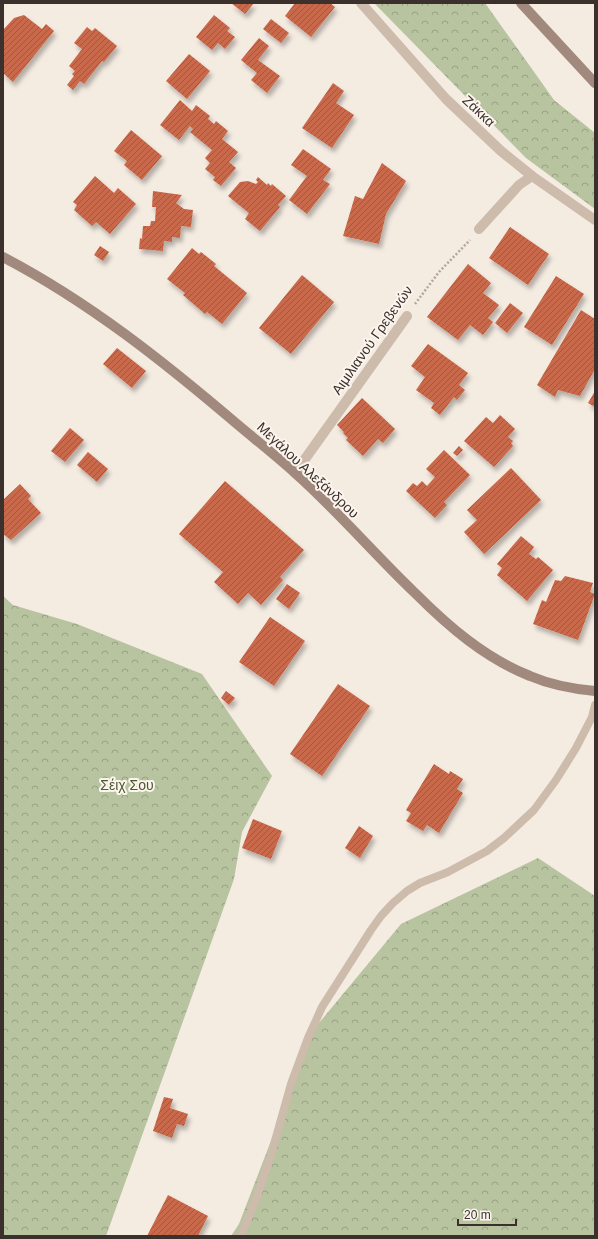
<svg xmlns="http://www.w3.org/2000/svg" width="598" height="1239" font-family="Helvetica,sans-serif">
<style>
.forest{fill:url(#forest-crowns)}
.building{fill:url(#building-hatch);filter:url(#shadow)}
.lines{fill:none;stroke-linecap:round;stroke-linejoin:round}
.path{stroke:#b9a596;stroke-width:2.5;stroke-dasharray:2 2;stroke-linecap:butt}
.lane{stroke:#cdbbac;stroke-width:8}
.street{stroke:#cdbbac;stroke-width:10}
.secondary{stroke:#a18a7d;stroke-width:10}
.labels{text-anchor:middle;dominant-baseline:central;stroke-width:4;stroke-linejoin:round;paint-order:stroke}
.street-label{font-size:14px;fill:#3b302b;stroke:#fbf5ee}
.park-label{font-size:14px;fill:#4a5a2e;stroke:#fbf5ee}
</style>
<defs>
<pattern id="forest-crowns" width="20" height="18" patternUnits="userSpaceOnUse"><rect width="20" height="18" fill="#b8c4a0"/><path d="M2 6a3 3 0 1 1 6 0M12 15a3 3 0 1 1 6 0" fill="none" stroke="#97a083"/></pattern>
<pattern id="building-hatch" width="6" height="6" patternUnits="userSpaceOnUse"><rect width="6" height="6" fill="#c8694b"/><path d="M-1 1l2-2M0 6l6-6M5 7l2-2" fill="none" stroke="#a4573f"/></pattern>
<filter id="shadow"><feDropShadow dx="2.5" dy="4.5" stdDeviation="2" flood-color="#0004"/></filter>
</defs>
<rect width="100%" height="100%" fill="#f4ebe1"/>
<g class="forest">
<polygon points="374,3 485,3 554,100 595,133 595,209 526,158"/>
<polygon points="3,596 13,605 77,624 202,674 272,776 242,832 234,879 106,1236 3,1236"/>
<polygon points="538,858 595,896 595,1236 231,1236 239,1224 314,1029 401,924"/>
</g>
<g class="building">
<polygon points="231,3 254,3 245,14"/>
<polygon points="295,3 330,3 335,7 311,37 285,16"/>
<polygon points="24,15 42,29 46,24 54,31 13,82 3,73 4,70 3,69 3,30 14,18"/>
<polygon points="214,15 230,28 227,31 235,37 225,49 218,43 212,50 196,37"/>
<polygon points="271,19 289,33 281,43 263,29"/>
<polygon points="87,27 92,31 95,28 117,46 104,62 102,61 84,84 80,81 73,90 67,85 74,76 72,74 75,71 69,66 82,49 74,43"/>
<polygon points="259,38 269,46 258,60 280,76 267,93 251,80 257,73 241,60"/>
<polygon points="189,54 210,71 187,99 166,81"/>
<polygon points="333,83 344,91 336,103 354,115 332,148 302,128"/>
<polygon points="180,100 192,111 196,105 210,116 208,119 214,124 216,121 228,131 222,139 238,152 229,162 236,168 221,186 213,180 215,177 205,169 210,163 205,158 212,150 190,132 193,129 190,126 179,140 160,125"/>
<polygon points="131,130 162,156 142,180 124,165 127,161 114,151"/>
<polygon points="303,149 331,169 323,180 330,184 307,214 289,200 307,176 291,165"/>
<polygon points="382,163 406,181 386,214 379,244 343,236 355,196 363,199"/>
<polygon points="95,176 114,193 118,188 136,204 110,234 96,222 92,226 74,210 77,205 73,202"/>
<polygon points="258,177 267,185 268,183 271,186 272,184 286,196 278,205 280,207 260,231 245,219 249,213 228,196 240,182 248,181 256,184 258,182 256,180"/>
<polygon points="153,191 182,195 176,203 184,209 193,210 191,227 181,226 180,238 172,237 172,242 164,241 163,251 139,249 140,238 142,239 143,226 150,226 151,221 155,221 156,207 152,207"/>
<polygon points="510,227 549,254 528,285 489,258"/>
<polygon points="100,246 109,252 103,261 94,255"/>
<polygon points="192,248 199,254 201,252 216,264 214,266 247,293 222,324 207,312 205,314 183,295 185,293 167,279"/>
<polygon points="468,264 491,283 483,293 499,305 488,318 493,322 483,335 470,325 458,340 427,317"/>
<polygon points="302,275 334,302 291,354 259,328"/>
<polygon points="556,276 584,294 552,345 524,327"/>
<polygon points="510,303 523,313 507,333 495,323"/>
<polygon points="581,310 595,319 595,369 580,396 558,390 555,397 537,385"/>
<polygon points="428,344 468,373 459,385 465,390 457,400 454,397 440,415 431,408 434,403 416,390 425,377 411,366"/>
<polygon points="117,348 146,371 132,388 103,364"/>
<polygon points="595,391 595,407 588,403"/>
<polygon points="362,398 395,429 383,443 378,439 363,456 346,440 348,438 343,433 344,432 337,425"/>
<polygon points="500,415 515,429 508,437 513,441 511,443 513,446 494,467 464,441 486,417 493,423"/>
<polygon points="70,428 84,440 65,462 51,451"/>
<polygon points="459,446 463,450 457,456 453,453"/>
<polygon points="444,450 470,475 444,502 447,505 435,518 406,491 413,483 417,486 422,481 427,486 435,477 426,469"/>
<polygon points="88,452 108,469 97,482 77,465"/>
<polygon points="511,468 541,500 484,554 464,532 477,520 467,510"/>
<polygon points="225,481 304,550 280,577 283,580 261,605 248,593 238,604 214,582 223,572 179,534"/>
<polygon points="20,484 31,496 28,499 41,513 11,540 3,534 3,500"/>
<polygon points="521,536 534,547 529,554 536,559 538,557 553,570 527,601 497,575 502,568 497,564"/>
<polygon points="565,576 593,583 590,592 595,594 578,640 533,624 542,600 546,602 555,580 561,581"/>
<polygon points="287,584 300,593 289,609 276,599"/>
<polygon points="270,617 305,641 274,686 239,662"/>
<polygon points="338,684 370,706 322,776 290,754"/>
<polygon points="226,691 235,698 229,705 221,698"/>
<polygon points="434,764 449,774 450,771 463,779 457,789 463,793 439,833 427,825 423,831 406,821 411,813 406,810"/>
<polygon points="253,819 282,831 271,859 242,848"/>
<polygon points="359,826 373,836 360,858 345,848"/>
<polygon points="164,1097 173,1099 170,1108 188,1114 184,1126 177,1124 172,1138 153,1131"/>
<polygon points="168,1195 208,1216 198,1236 147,1236"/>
</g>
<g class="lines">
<polyline class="path" points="415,304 439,272 470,240"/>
<polyline class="lane" points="241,1236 257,1196 271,1155 291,1084 308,1038 322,1007 371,930 381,916 393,903 407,891 420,883 448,872 487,851 504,838 534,810 556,780 576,748 592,717 595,705"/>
<g class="street">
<polyline points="361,3 446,99 501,151 532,176 595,220"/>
<polyline points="479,229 519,185 532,176"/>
<polyline points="295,473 407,316"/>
</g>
<g class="secondary">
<polyline points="521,3 595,83"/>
<path d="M3 257C89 302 163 361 237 424 256 440 275 455 294 472 337 510 374 554 415 593 449 627 485 658 530 676 551 685 573 689 595 691"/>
</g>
</g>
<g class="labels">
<g class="street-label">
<text transform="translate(479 111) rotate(43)">Ζάκκα</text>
<text transform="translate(372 340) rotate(-55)">Αιμιλιανού Γρεβενών</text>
<text transform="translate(308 470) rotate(43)">Μεγάλου Αλεξάνδρου</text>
</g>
<g class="park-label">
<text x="127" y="785">Σέιχ Σου</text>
</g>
</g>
<rect width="598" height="1239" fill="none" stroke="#3b302b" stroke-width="8"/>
<path d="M458 1219v6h58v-6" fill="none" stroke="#3b302b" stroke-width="2"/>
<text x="464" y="1219" font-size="12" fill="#3b302b" stroke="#fbf5ee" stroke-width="3" paint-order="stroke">20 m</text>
</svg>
